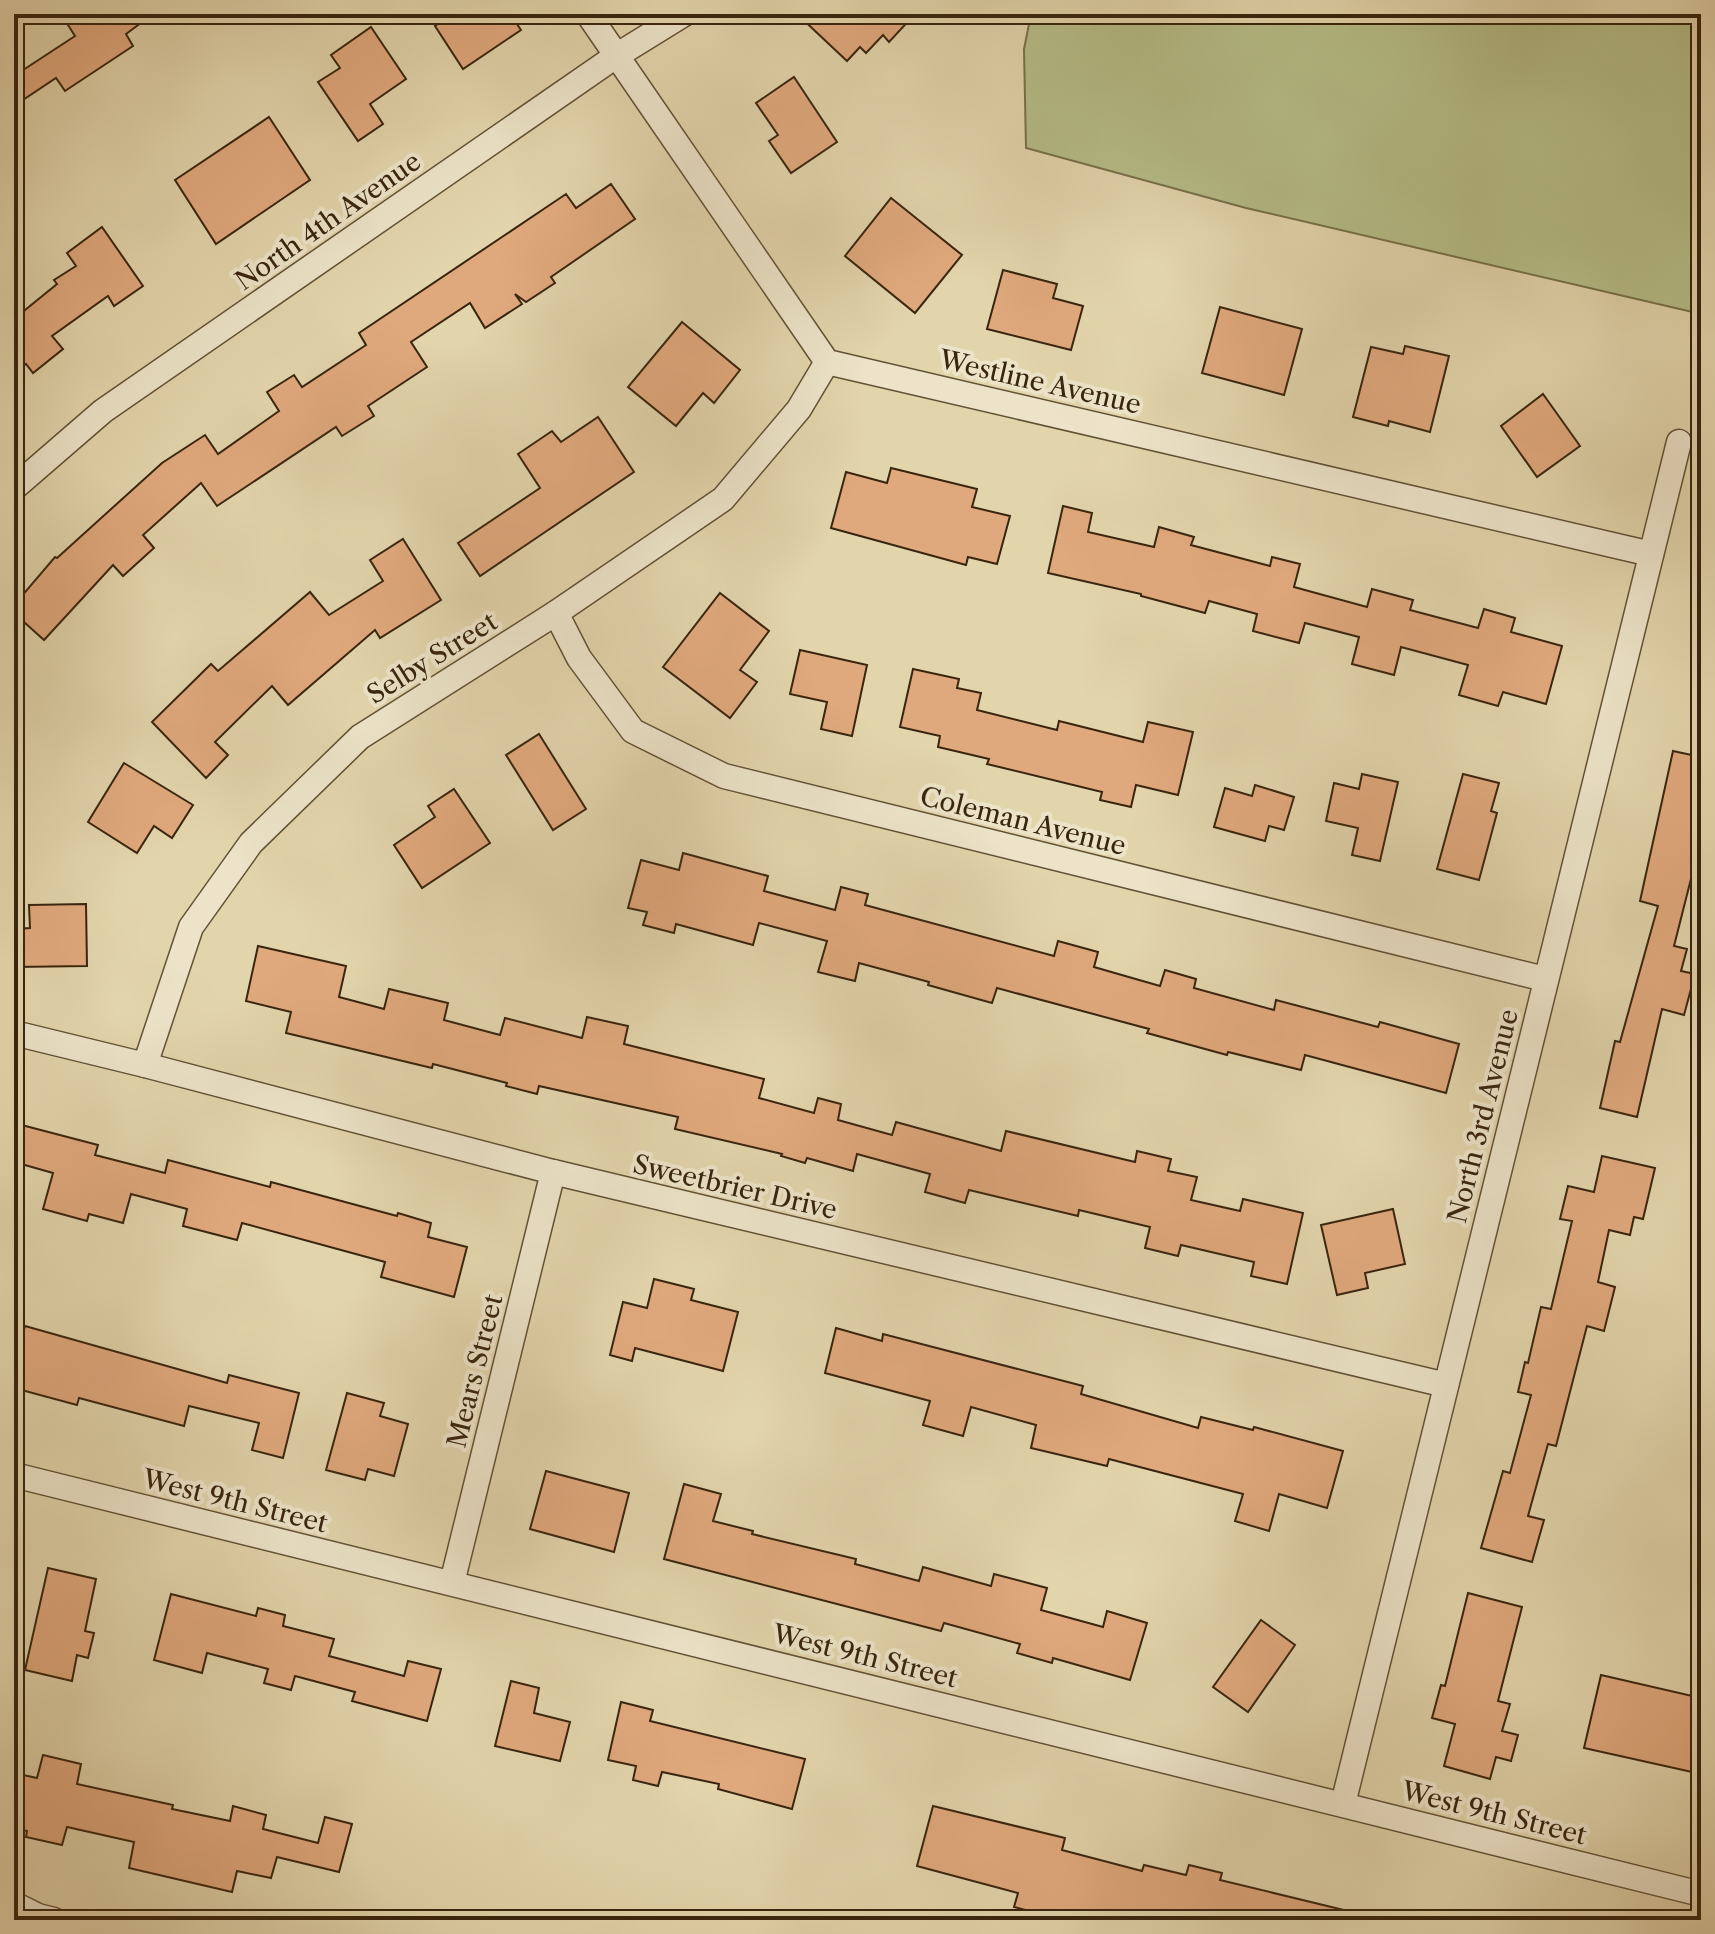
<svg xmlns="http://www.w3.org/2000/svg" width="1715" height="1934" font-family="'Libre Caslon Text',serif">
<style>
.green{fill:#b5bc87;stroke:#77704a;stroke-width:2}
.building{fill:#e0a87d;stroke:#39250e;stroke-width:2}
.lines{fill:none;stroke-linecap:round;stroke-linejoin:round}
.street-casing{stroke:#635135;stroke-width:27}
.street{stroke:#ece3c8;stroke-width:24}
.labels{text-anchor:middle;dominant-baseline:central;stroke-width:8;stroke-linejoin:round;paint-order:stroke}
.street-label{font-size:26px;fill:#39250e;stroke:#ece3c8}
</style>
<rect width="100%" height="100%" fill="#e2d4ab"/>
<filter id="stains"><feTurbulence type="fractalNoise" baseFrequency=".0025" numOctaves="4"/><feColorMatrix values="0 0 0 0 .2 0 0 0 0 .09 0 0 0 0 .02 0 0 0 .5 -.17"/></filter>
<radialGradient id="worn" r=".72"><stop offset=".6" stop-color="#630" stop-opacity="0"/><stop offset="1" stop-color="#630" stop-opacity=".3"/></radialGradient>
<polygon class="green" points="1031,14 1701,14 1701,314 1246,208 1026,148 1024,49"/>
<g class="building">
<polygon points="61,14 153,14 126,34 133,46 65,91 56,78 14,106 14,76 75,36"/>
<polygon points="453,14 510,14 521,30 463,69 435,26"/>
<polygon points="797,14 915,14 889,42 883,35 866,53 860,47 847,61"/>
<polygon points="371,27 406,79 370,104 383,124 358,141 318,82 340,68 331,55"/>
<polygon points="794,77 837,142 791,173 769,141 778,135 756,103"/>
<polygon points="269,117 310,180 216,244 175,180"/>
<polygon points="611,184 635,219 551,277 555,283 526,302 515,294 522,304 485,328 470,303 411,342 427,367 368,406 374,416 342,436 336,427 217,506 201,483 143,535 154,548 123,576 113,565 44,640 14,613 14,605 55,557 57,558 162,463 205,435 218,454 279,411 267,392 294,375 302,387 366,345 359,333 566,194 576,208"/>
<polygon points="891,198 962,255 915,313 845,256"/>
<polygon points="102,227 143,286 114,306 108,296 52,336 63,349 33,373 26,364 14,374 14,319 57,284 54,280 76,266 67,253"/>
<polygon points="1003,270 1057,284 1053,298 1083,306 1071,350 987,329"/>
<polygon points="1220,307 1302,329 1284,395 1202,373"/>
<polygon points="682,322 740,370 714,403 703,393 676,426 628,387"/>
<polygon points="1405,346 1449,356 1430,432 1389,421 1388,426 1353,417 1371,347 1403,354"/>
<polygon points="1543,394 1580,446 1537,477 1501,426"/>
<polygon points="598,417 634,472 480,576 458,543 540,488 518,454 552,431 561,442"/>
<polygon points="891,468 977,489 972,507 1010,516 997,564 968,557 966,565 831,528 846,472 887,483"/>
<polygon points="1063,506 1092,513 1088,532 1154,547 1159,527 1194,537 1191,545 1270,566 1272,557 1300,564 1294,587 1367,607 1372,589 1413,600 1410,610 1478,628 1484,609 1515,618 1511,632 1562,646 1546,704 1503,692 1498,706 1459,695 1468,665 1401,647 1394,675 1352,664 1359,637 1305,623 1299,643 1253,631 1257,614 1209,601 1205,613 1141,596 1141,594 1048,573"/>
<polygon points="403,539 441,600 380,638 375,630 288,705 272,686 215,742 228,755 206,778 152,722 211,664 218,671 310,592 329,615 383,581 370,560"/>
<polygon points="720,593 769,631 740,670 757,682 730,718 663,667"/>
<polygon points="800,650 867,665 852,736 821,729 827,702 790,694"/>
<polygon points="913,669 959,679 957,688 981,693 977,710 1057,730 1059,721 1143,742 1148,722 1193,732 1178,795 1136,785 1131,807 1100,800 1102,792 987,764 989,759 938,747 940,736 900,727"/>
<polygon points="539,734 586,809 553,830 506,755"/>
<polygon points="1673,751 1701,757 1701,869 1694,867 1674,946 1687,949 1681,971 1695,974 1684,1015 1662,1009 1637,1117 1600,1108 1615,1041 1620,1042 1658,906 1640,901"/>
<polygon points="124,763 193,805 172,838 154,826 137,853 88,822"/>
<polygon points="1362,774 1398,782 1380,861 1352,855 1358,828 1326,821 1334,783 1359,789"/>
<polygon points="1463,774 1499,783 1491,811 1497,813 1479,880 1437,869"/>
<polygon points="1255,785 1294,797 1284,830 1269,826 1265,841 1214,827 1225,788 1252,796"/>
<polygon points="454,789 490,843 422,888 394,845 435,817 428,806"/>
<polygon points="683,853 768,876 764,891 835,910 841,887 868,894 865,905 1054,956 1058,941 1098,952 1094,967 1160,986 1165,970 1196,979 1194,988 1274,1010 1276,1000 1378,1027 1380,1022 1459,1044 1446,1093 1305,1055 1301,1070 1228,1052 1227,1055 1147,1033 1149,1029 997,988 992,1003 928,985 929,982 859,963 855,981 818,972 827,941 759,923 753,945 676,924 674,933 643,925 647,912 628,908 641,860 679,870"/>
<polygon points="86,904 87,966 14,967 14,929 30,928 29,905"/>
<polygon points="258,946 346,966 339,997 384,1009 389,989 448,1003 444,1020 500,1035 505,1018 582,1038 587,1017 628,1026 624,1044 764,1079 759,1098 814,1113 818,1098 841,1104 838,1120 892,1135 896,1122 1001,1151 1006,1131 1135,1162 1137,1151 1171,1159 1168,1171 1197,1177 1191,1200 1240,1211 1243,1199 1303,1213 1287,1284 1251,1276 1254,1262 1181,1245 1178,1256 1145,1248 1150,1227 1079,1210 1078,1216 969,1190 965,1203 925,1192 930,1174 857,1154 853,1171 807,1158 805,1163 781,1156 782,1154 675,1129 678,1117 539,1086 537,1094 506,1086 507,1083 433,1064 432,1068 286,1033 291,1012 246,1001"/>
<polygon points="14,1123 98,1145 95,1155 165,1173 168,1160 270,1187 271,1182 397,1216 398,1213 431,1223 428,1237 467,1247 454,1297 381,1277 385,1262 242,1223 237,1240 183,1226 187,1209 131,1194 123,1223 89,1214 87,1221 43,1209 53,1173 14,1162"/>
<polygon points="1602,1156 1655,1168 1643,1219 1634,1217 1630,1235 1609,1230 1598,1282 1615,1287 1604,1331 1587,1326 1556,1446 1548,1444 1528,1516 1544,1520 1532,1562 1481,1548 1503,1471 1510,1473 1531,1395 1518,1392 1525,1362 1528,1363 1541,1307 1551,1309 1572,1221 1560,1219 1568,1186 1594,1192"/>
<polygon points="1393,1209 1405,1264 1365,1273 1368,1288 1337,1295 1321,1225"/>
<polygon points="654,1279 694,1289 691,1300 738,1312 723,1371 635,1348 632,1361 610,1355 623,1302 647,1308"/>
<polygon points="25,1326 227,1383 229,1375 299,1393 283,1458 252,1450 259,1423 189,1406 184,1426 79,1398 77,1405 14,1388 14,1338 21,1340"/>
<polygon points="836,1328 882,1341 883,1334 1083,1386 1081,1394 1198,1428 1201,1417 1253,1430 1254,1427 1343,1451 1327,1508 1279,1494 1269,1531 1235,1521 1243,1494 1109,1459 1107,1466 1031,1448 1036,1425 971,1407 963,1436 923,1425 930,1401 825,1373"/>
<polygon points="347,1393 384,1403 380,1416 408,1424 394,1476 368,1469 365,1480 326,1470"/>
<polygon points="546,1471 629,1493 614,1552 530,1529"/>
<polygon points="684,1484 721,1494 713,1521 753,1531 752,1534 856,1559 855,1564 919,1581 923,1567 991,1586 994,1574 1047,1588 1041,1610 1103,1627 1107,1611 1147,1623 1130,1680 1053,1658 1052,1663 1017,1653 1020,1644 944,1623 941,1631 664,1559"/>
<polygon points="48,1568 96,1579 85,1631 94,1633 88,1658 77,1655 72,1681 25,1670"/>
<polygon points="1468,1593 1522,1607 1498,1701 1510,1704 1502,1731 1518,1735 1511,1761 1496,1757 1490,1779 1444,1766 1455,1724 1432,1718 1441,1685 1445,1686"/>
<polygon points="171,1594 256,1616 258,1608 285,1615 283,1626 334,1639 329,1656 404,1676 408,1661 441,1669 427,1721 352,1701 355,1692 295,1676 291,1690 264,1683 268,1669 207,1653 202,1673 154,1660"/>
<polygon points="1261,1620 1295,1645 1248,1712 1213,1687"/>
<polygon points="1601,1675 1701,1698 1701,1774 1584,1748"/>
<polygon points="511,1681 539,1688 534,1713 570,1722 560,1761 495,1746"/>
<polygon points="621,1702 653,1710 650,1721 805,1759 792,1809 718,1789 719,1784 662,1772 658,1786 633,1780 636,1766 608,1760"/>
<polygon points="43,1755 81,1764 77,1784 173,1805 172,1809 230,1821 233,1806 266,1815 263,1829 318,1843 325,1817 352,1824 339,1872 277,1857 271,1878 237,1871 232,1892 129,1868 134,1842 67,1827 62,1845 26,1837 27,1831 14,1828 14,1773 37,1778"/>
<polygon points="933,1806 1065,1838 1062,1850 1142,1871 1144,1865 1186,1875 1189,1865 1222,1873 1220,1880 1348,1911 1347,1920 1064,1920 1014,1907 1018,1893 917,1866"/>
</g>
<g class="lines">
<defs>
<g id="street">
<polyline points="588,14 827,362 1651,554"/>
<polyline points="14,488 103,411 616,56 684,14"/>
<polyline points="556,613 579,658 633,731 724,776 1545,979"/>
<polyline points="14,1033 145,1065 553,1172 1446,1385"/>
<polyline points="145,1065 191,927 251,843 360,737 556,613 723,499 799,409 827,362"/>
<polyline points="14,1475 1701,1894"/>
<polyline points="452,1583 553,1172"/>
<polyline points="1343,1804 1679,442"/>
<polyline points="14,1904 38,1916 54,1920"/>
</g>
</defs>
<use href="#street" class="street-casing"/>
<use href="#street" class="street"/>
</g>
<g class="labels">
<g class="street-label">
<text transform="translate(328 221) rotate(-35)">North 4th Avenue</text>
<text transform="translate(1040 382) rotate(13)">Westline Avenue</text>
<text transform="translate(432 658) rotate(-32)">Selby Street</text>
<text transform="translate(1023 821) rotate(14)">Coleman Avenue</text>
<text transform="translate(1483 1116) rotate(-76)">North 3rd Avenue</text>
<text transform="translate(735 1187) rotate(13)">Sweetbrier Drive</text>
<text transform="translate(475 1371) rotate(-76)">Mears Street</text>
<text transform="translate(235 1501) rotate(14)">West 9th Street</text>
<text transform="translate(865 1656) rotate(14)">West 9th Street</text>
<text transform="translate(1494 1813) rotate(14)">West 9th Street</text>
</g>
</g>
<rect width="1715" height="1934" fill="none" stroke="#e2d4ab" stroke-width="48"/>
<rect x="16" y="16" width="1683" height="1902" fill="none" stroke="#39250e" stroke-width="4"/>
<rect x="24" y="24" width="1667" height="1886" fill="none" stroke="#39250e" stroke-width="2"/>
<rect width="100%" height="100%" filter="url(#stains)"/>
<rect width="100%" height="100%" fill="url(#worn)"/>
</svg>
